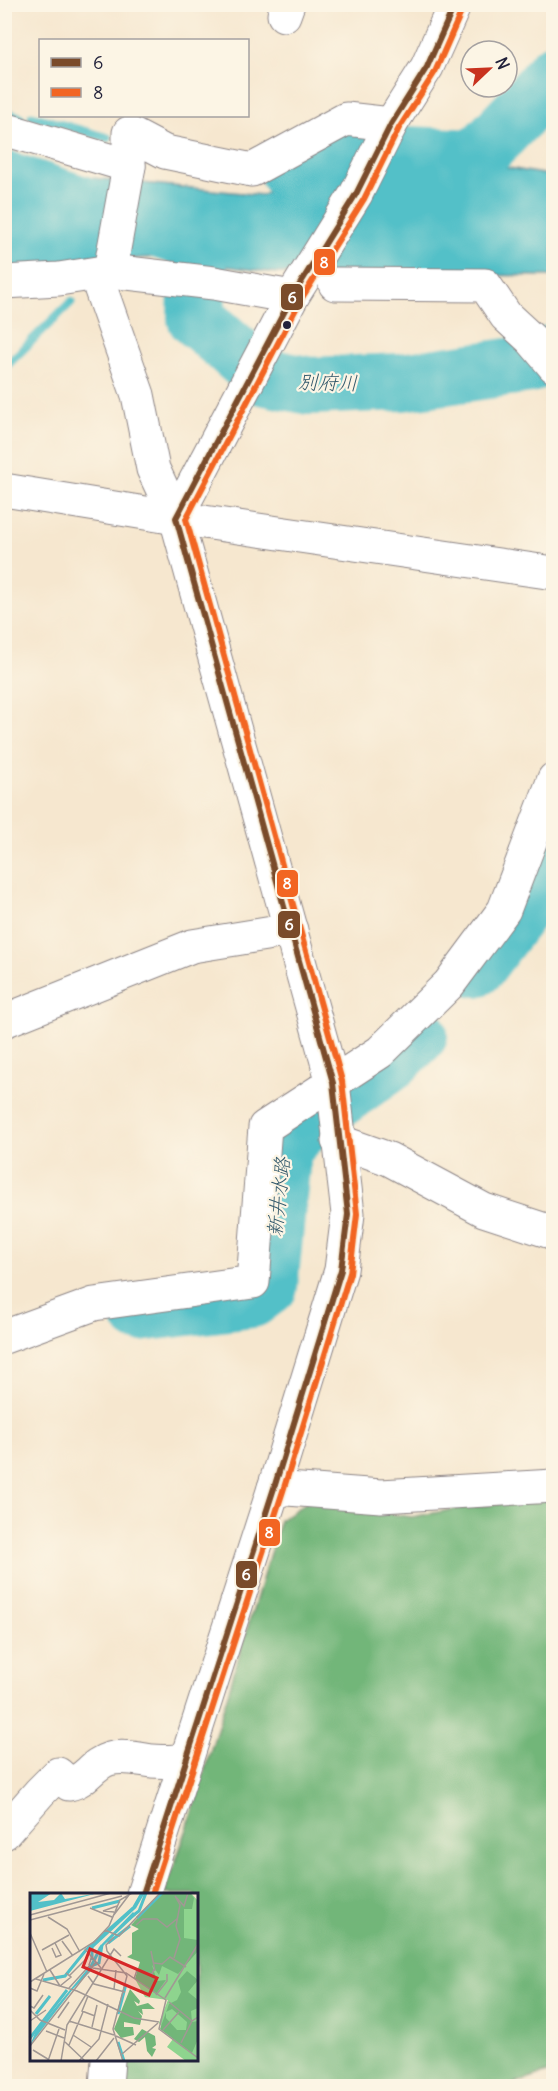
<svg xmlns="http://www.w3.org/2000/svg" width="558" height="2091" font-family="Delius,'Klee One',sans-serif">
<style>
.forest{fill:#72b679;stroke:#4a6c5a;stroke-width:1.5}
.water{fill:#52c0c8;stroke:#3a7182;stroke-width:1.5}
.lines{fill:none;stroke-linecap:round;stroke-linejoin:round}
.stream{stroke:#52c0c8;stroke-width:9}
.river{stroke:#52c0c8;stroke-width:58}
.minor-casing{stroke:#8c8485;stroke-width:35}
.minor{stroke:#fff;stroke-width:33}
.bus-1-casing{stroke:#fcf5e5;stroke-width:10}
.bus-2-casing{stroke:#fcf5e5;stroke-width:10}
.bus-1{stroke:#7a4b2a;stroke-width:6}
.bus-2{stroke:#f26522;stroke-width:6}
.bus-dot{fill:#22223b;stroke:#fcf5e5;stroke-width:2}
.labels{text-anchor:middle;dominant-baseline:central;stroke-width:4.5;stroke-linejoin:round;paint-order:stroke}
.water-label{font-size:20px;font-style:italic;fill:#33596c;stroke:#fcf5e5}
.inset-river{fill:none;stroke:#52c0c8;stroke-width:3}
.inset-road{fill:none;stroke:#a19894;stroke-width:1.5}
.view{fill:#d62828;fill-opacity:0.15;stroke:#d62828;stroke-width:3}
.inset-edge{fill:none;stroke:#22223b;stroke-width:3}
.line-badge{stroke:#fcf5e5;stroke-width:2}
.badge-label{font-size:16px;text-anchor:middle;font-weight:bold;fill:#fff}
</style>
<rect width="100%" height="100%" fill="#fcf5e5"/>
<filter id="ink" filterUnits="userSpaceOnUse"><feTurbulence type="fractalNoise" baseFrequency=".0167" numOctaves="2"/><feDisplacementMap in="SourceGraphic" scale="12" xChannelSelector="R" yChannelSelector="G"/><feConvolveMatrix kernelMatrix="1 2 1 2 8 2 1 2 1" color-interpolation-filters="sRGB"/></filter>
<filter id="wash" filterUnits="userSpaceOnUse"><feTurbulence type="fractalNoise" baseFrequency=".008" numOctaves="4" result="noise"/><feDisplacementMap in="SourceGraphic" scale="24" xChannelSelector="R" yChannelSelector="G"/><feGaussianBlur stdDeviation="1.35" result="paint"/><feColorMatrix in="noise" values="0 0 0 0 0 0 0 0 0 0 0 0 0 0 0 0 0 1.4 0 .05"/><feComposite in="paint" operator="in"/></filter>
<g filter="url(#wash)">
<rect width="100%" height="100%" fill="#f6e7cf"/>
<polygon class="forest" points="313,1498 348,1508 412,1517 466,1507 553,1498 553,2071 508,2086 127,2086 128,2060 196,2060 196,1894 164,1894 187,1829 280,1520"/>
<polygon class="water" points="4,156 72,176 262,195 336,159 492,165 553,176 553,276 276,273 157,257 48,265 5,270"/>
<g class="lines">
<g class="stream">
<polyline points="506,98 554,48"/>
<polyline points="515,104 554,59"/>
<polyline points="4,112 20,117"/>
<polyline points="32,116 108,138"/>
<polyline points="410,138 470,143 477,135"/>
<polyline points="417,145 474,150"/>
<polyline points="308,157 342,144"/>
<polyline points="4,368 71,302"/>
</g>
<g class="river">
<polyline points="288,172 342,152 476,158 523,109 554,73"/>
<polyline points="4,179 199,243 196,318 262,376 310,386 402,382 530,364 554,353"/>
<polyline points="476,968 523,906 554,830"/>
<polyline points="139,1313 252,1299 269,1286 283,1148 307,1122 391,1062 419,1035"/>
</g>
</g>
</g>
<g filter="url(#ink)">
<g class="lines">
<defs>
<g id="minor">
<polyline points="284,15 288,4"/>
<polyline points="4,129 129,166"/>
<polyline points="4,282 59,279 110,271 214,283 292,297"/>
<polyline points="335,284 485,285 506,316 532,340 554,366"/>
<polyline points="4,490 176,518 554,573"/>
<polyline points="176,518 292,297 356,194 391,124 427,67 455,4"/>
<polyline points="4,1021 192,946 291,930"/>
<polyline points="338,1141 389,1159 484,1210 554,1233"/>
<polyline points="4,1337 94,1304 253,1282 265,1127 380,1052 449,984 504,910 554,779"/>
<polyline points="274,1488 381,1496 554,1486"/>
<path d="M4 1833 40 1792 58 1774 69 1784C86 1781 92 1764 109 1759 122 1755 138 1759 152 1761 163 1762 174 1761 185 1761"/>
<polyline points="143,1894 274,1488 341,1270 348,1214 333,1083 176,518 153,469 138,395 100,287 110,271 129,166 129,133 165,152 252,170 346,119 391,124"/>
<polyline points="106,2086 108,2060"/>
</g>
</defs>
<use href="#minor" class="minor-casing"/>
<use href="#minor" class="minor"/>
<defs>
<polyline id="bus-1" points="143,1894 274,1488 341,1270 348,1214 333,1083 176,518 292,297 356,194 391,124 427,67 455,4"/>
<polyline id="bus-2" points="152,1894 283,1491 350,1273 357,1214 342,1081 186,519 300,301 364,199 399,128 435,72 463,8"/>
</defs>
<use href="#bus-1" class="bus-1-casing"/>
<use href="#bus-2" class="bus-2-casing"/>
<use href="#bus-1" class="bus-1"/>
<use href="#bus-2" class="bus-2"/>
</g>
</g>
<circle class="bus-dot" cx="287" cy="325" r="5"/>
<g class="labels">
<g class="water-label">
<text transform="translate(328 382) rotate(1)">別府川</text>
<text transform="translate(278 1197) rotate(-84)">新井水路</text>
</g>
</g>
<g transform="translate(30 1893)">
<rect width="168" height="168" fill="#f6e7cf"/>
<path d="M132 0H161L168 8V168H156L137 154 143 146 129 130 138 107 115 104 105 86 111 68 102 40 110 38 104 29Z" fill="#8ed48e"/>
<path d="M132 0H160L164 5 162 16H154V45L168 47V58L148 81 132 73 129 82 122 72 127 88 136 87 126 101 105 86 110 69 97 64 102 61V40L109 36 101 32ZM157 78 168 87 158 99 168 107V115L161 118 162 129 168 128V146L162 160 130 136 139 111 147 107 151 99 148 88ZM142 116 157 129 156 137H147L136 125V119ZM100 96 110 108 109 111 104 108 107 113 118 110 125 116H112L113 122 108 118 112 123 110 132 94 129V134H103L104 142 91 145 84 136ZM112 136 125 143 126 152 122 155 126 156 122 164 117 158 115 144 109 149 104 146Z" fill="#72b679" fill-rule="evenodd"/>
<path d="M0 0H22L8 9 24 7 31 0 35 6 68 0 0 18ZM103 19 106 22 73 53 60 79 43 96 0 152 6 138 59 74 69 54Z" fill="#52c0c8"/>
<path class="inset-river" d="M62 15 90 8M101 24 109 18 116 0M107 25 132 0M78 50 100 33M62 67V54L105 14 113 0M61 73 69 70 72 52M13 87 35 83 56 57 104 14 112 0M6 121 20 103M88 121 96 91M0 145 37 97M88 149 94 168"/>
<path class="inset-road" d="M60 15 82 24M84 19 73 18 87 13M0 22 81 0M83 23 99 2M18 24 37 36 50 59M0 27 92 3M106 32 113 26H127L137 34 148 25M75 37 89 43 130 0M0 40 17 79M84 44 76 52 77 58 97 83 83 136 93 168M32 48 43 63M22 55 26 64 31 62 25 50M55 56 71 75M12 57 39 42M121 58 125 78M62 63 59 72 63 75 96 80 136 107 129 136 168 165M144 65 150 46 146 33 150 12 145 3 154 13 158 0M124 70 132 71 140 64 156 74M20 77 30 93M39 83 57 65M58 83 64 91 95 99M6 86 47 98 104 125 129 129M104 86 107 77 122 81 124 76M0 89 64 49 79 33 90 7 102 0M30 93 41 84 36 80M0 95 7 98 14 81M39 95 60 72M84 96 86 77M126 102 137 88V81M58 103 52 118 65 123M135 105 168 51M139 109 162 128M0 113 4 115 13 102M0 117 10 127 35 137M28 125 39 109M0 128 16 117M39 128 84 142M62 134 67 112M133 137 149 119M16 138 34 145M43 142 61 154M86 143 106 152M34 148 55 168M151 150 162 128 168 124M39 152 53 119M0 153 66 69M3 157 21 168M92 161 128 130M18 168 29 136M31 168 37 132 84 56 91 63M49 168 69 146 78 111M66 168 84 145"/>
<path class="view" d="M60 56 127 85 119 102 53 74Z"/>
<rect width="168" height="168" class="inset-edge"/>
</g>
<g class="line-badge">
<rect x="313" y="248" width="23" height="28" rx="6" fill="#f26522"/>
<rect x="280" y="283" width="24" height="28" rx="6" fill="#7a4b2a"/>
<rect x="276" y="869" width="23" height="29" rx="6" fill="#f26522"/>
<rect x="277" y="910" width="24" height="29" rx="6" fill="#7a4b2a"/>
<rect x="258" y="1518" width="23" height="29" rx="6" fill="#f26522"/>
<rect x="235" y="1560" width="23" height="29" rx="6" fill="#7a4b2a"/>
</g>
<g class="badge-label">
<text x="324" y="268">8</text>
<text x="292" y="303">6</text>
<text x="287" y="889">8</text>
<text x="289" y="930">6</text>
<text x="269" y="1538">8</text>
<text x="246" y="1580">6</text>
</g>
<rect width="558" height="2091" fill="none" stroke="#fcf5e5" stroke-width="24"/>
<rect x="39" y="39" width="210" height="78" fill="#fcf5e5" stroke="#a5a1a1" stroke-width="1.5"/>
<rect x="51" y="58" width="30" height="9" fill="#7a4b2a" stroke="#a5a1a1" stroke-width="1.5"/>
<text x="93" y="69" font-size="18" fill="#22223b">6</text>
<rect x="51" y="88" width="30" height="9" fill="#f26522" stroke="#a5a1a1" stroke-width="1.5"/>
<text x="93" y="99" font-size="18" fill="#22223b">8</text>
<g transform="translate(489 69) rotate(67)"><circle r="28" fill="#fcf5e5" stroke="#a5a1a1" stroke-width="1.5"/>
<path d="M0-4.5L10 22L0 15L-10 22Z" fill="#c8321e"/>
<text y="-9" font-size="16" font-weight="bold" text-anchor="middle" fill="#22223b">N</text>
</g>
</svg>
